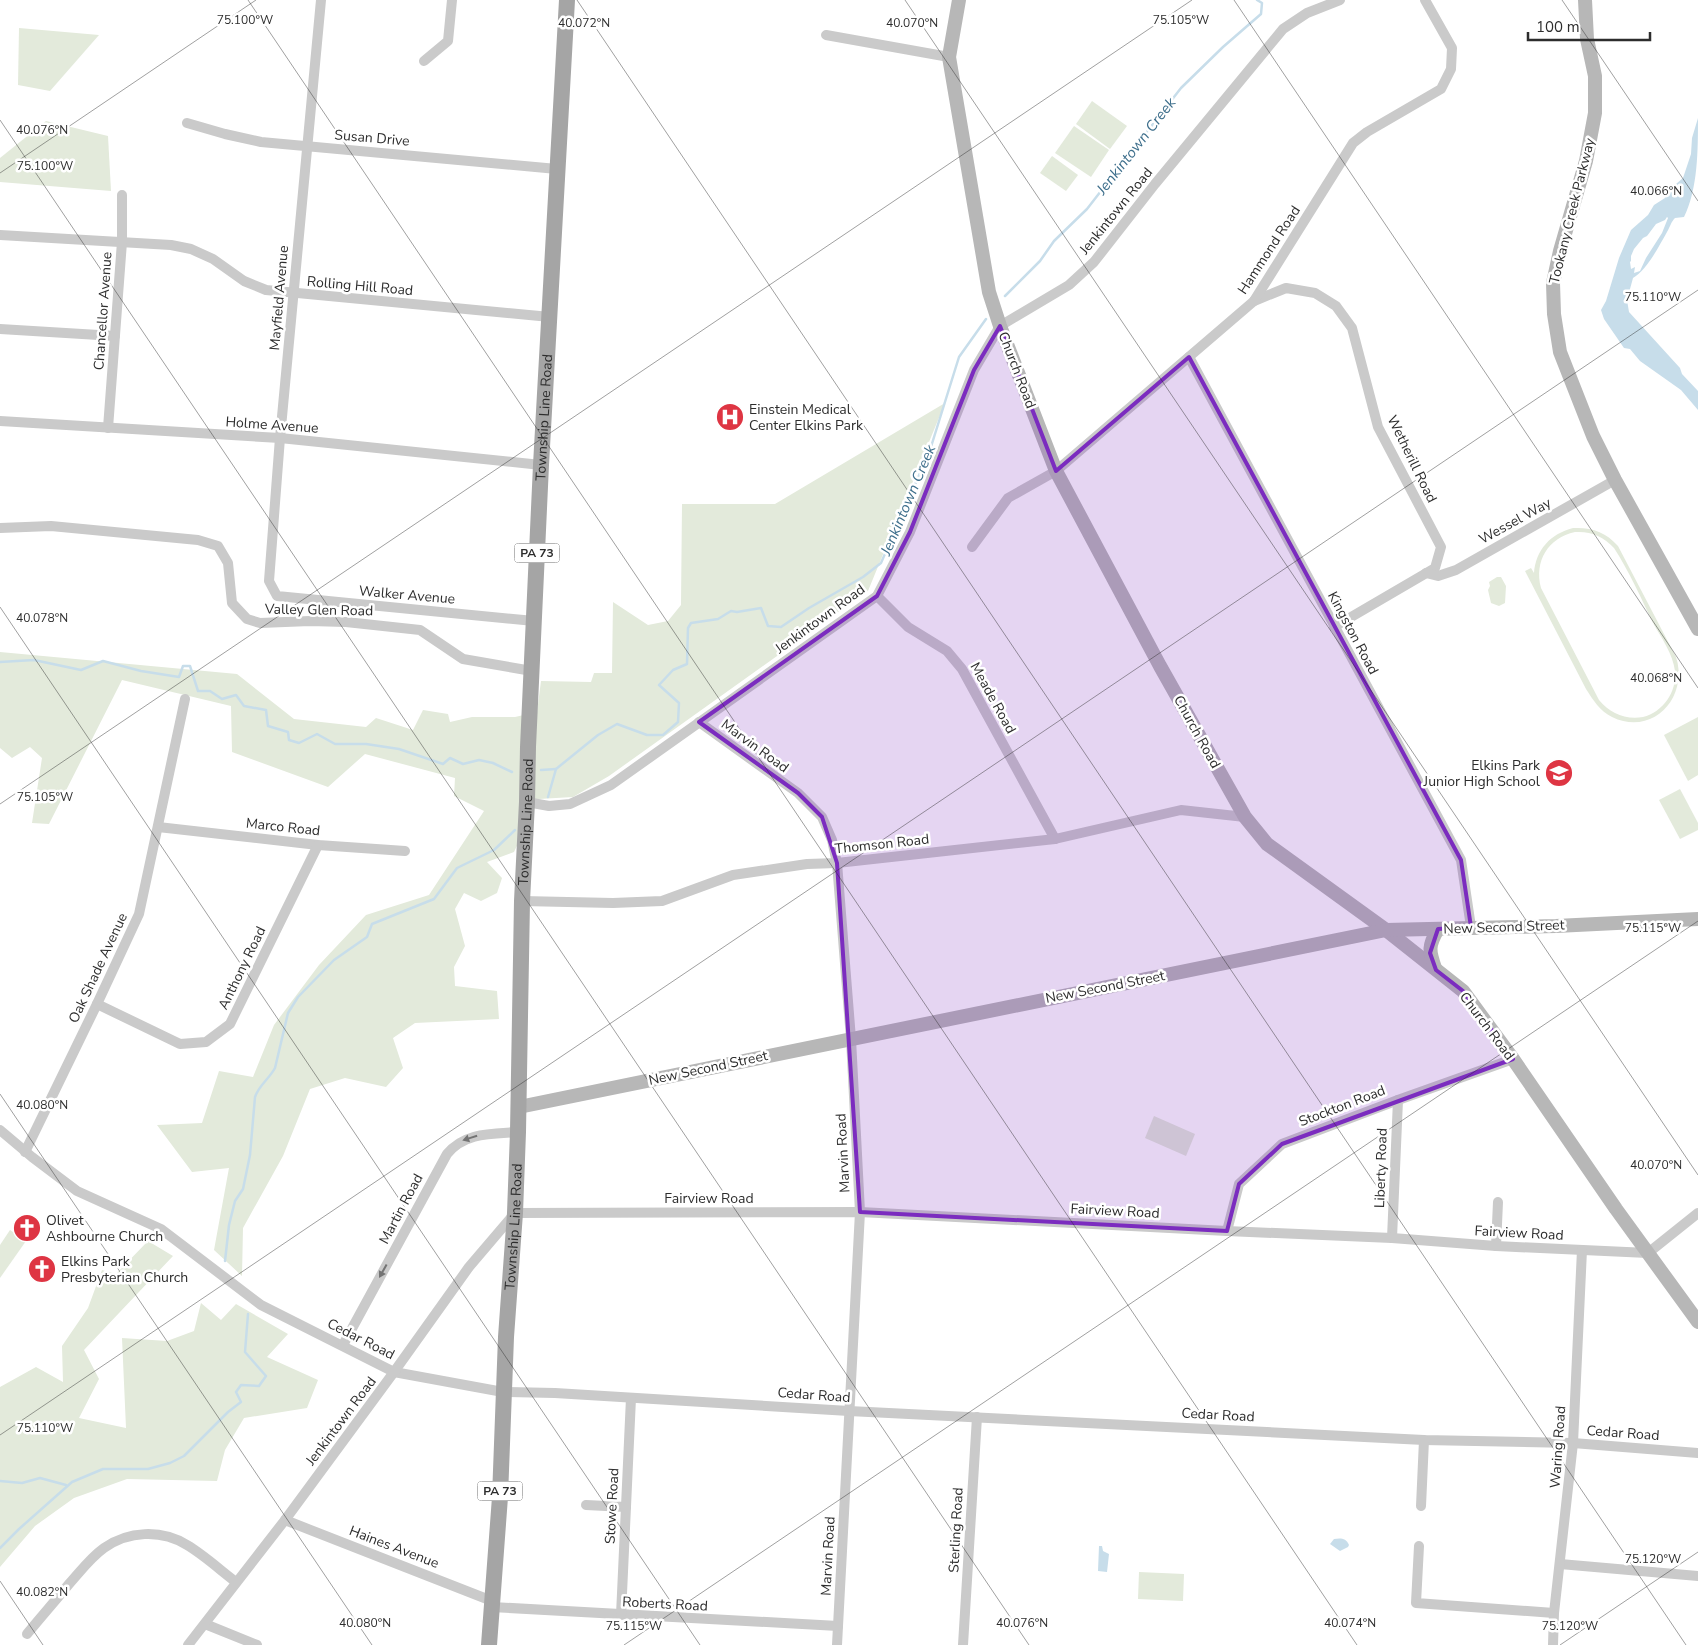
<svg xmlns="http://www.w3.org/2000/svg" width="1698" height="1645" font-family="'Nunito Sans',sans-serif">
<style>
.green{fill:#e3eadb;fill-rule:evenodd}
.water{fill:#c7ddea;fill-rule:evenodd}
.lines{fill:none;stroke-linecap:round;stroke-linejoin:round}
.stream{stroke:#c7ddea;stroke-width:2.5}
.street{stroke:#cacaca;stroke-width:10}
.secondary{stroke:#b7b7b7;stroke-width:14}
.primary{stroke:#a5a5a5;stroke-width:16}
.oneway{fill:#747474}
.marked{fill:#7b2cbf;fill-opacity:0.2;stroke:#7b2cbf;stroke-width:4;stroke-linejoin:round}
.ticks{fill:none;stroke:#2d2d2d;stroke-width:1;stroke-opacity:0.45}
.labels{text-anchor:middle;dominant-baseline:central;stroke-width:5;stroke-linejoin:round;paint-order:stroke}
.shield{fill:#fff;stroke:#6c6c6c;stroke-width:1}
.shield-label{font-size:12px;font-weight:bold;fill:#2d2d2d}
.street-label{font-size:14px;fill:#2d2d2d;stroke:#fff}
.poi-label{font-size:14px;fill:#2d2d2d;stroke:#fff;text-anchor:start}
.water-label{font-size:15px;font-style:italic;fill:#3e6f8c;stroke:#fff}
.ticks-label{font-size:12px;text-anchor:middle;fill:#2d2d2d;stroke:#fff;stroke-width:5;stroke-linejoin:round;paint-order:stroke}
</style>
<rect width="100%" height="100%" fill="#fff"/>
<g class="green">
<polygon points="19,28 99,35 50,91 18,85"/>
<polygon points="1092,101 1127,126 1110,149 1076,124"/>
<polygon points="46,121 108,136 111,191 0,182 0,158"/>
<polygon points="1074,126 1109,150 1091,177 1055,153"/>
<polygon points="1052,156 1078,175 1066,191 1040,173"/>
<polygon points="945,403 868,591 609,776 573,797 539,799 514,852 487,862 502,878 497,893 481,901 464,893 455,909 465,946 454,967 455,986 497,991 499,1019 415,1023 393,1038 403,1068 386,1087 345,1078 310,1089 283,1156 243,1228 242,1276 214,1250 229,1168 192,1172 157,1125 202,1123 219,1071 253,1077 274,1025 319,965 366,915 429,895 484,811 454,796 455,778 365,754 328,787 232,752 231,706 122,680 49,824 32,823 42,758 30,747 12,758 0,748 0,652 237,674 294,719 366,727 376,718 413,730 423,710 448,714 450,722 472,717 515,717 537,712 541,681 591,682 594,673 612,673 613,602 648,625 668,621 681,605 682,504 775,504"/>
<path d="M1573 528C1591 527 1606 532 1618 546L1676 657C1689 697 1653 737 1612 717 1600 711 1593 700 1586 689L1525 571 1531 568 1534 573C1536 550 1550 534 1573 528ZM1575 532C1591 531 1603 536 1614 548 1629 571 1641 598 1653 623 1661 637 1673 654 1675 671 1677 692 1663 712 1643 717 1625 720 1610 713 1599 700L1541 588C1534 561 1548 538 1575 532Z"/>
<polygon points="1497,577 1501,577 1506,586 1505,603 1499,606 1491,603 1488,590 1490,586 1489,582"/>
<polygon points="1698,717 1698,775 1688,781 1664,735"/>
<polygon points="1680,789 1698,823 1698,830 1680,839 1659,800"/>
<polygon points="1154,1116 1195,1134 1186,1156 1145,1138"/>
<polygon points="10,1230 26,1241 0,1278 0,1245"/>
<polygon points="148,1241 173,1256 84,1350 99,1379 79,1418 126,1428 122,1338 167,1341 194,1331 201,1303 221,1320 236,1304 288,1334 267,1357 318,1380 307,1408 244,1418 225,1450 217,1481 127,1479 74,1498 35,1526 0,1567 0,1387 36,1367 63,1382 62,1346 88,1308 102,1270 116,1274"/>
<polygon points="1139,1572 1184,1574 1183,1601 1138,1599"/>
</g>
<g class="water">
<path d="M1698 118C1698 150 1698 189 1684 217L1675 218C1671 222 1670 227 1667 232 1659 246 1647 270 1633 278L1627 300 1629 312 1680 368 1682 374 1698 391V410L1681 390 1640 361 1630 349 1624 348 1604 319 1601 310 1606 301 1619 258 1631 230 1648 215 1654 205 1665 198 1664 194 1670 187 1676 184 1683 178 1691 154 1692 138ZM1667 217 1668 218 1662 233 1646 258 1640 271 1634 273 1635 267 1631 269 1630 262 1631 261V256L1634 249 1643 238 1647 236 1656 224 1665 220Z"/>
<path d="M1334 1539C1341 1538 1346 1538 1349 1545L1348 1547 1340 1551 1330 1544Z"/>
<polygon points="1099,1546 1102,1546 1103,1551 1109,1554 1107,1572 1098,1571"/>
</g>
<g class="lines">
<g class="stream">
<polyline points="1005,296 1040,261 1054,241 1087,209 1181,88 1223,47 1261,14 1262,3 1257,0"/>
<polyline points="0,662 34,660 81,670 103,661 141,671 179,677 183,666 190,666 198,691 210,691 222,699 236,695 244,706 266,710 268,726 288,732 289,740 299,743 317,734 335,744 366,744 399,749 443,764 450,758 463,764 479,760 493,763 512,772"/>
<polyline points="541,770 556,769"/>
<polyline points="548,797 556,769 598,735 617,724 647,735 663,735 678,722 679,703 659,685 673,670 687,664 688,628 691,623 718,619 731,611 737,612 761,608 768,626 781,627 809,608 863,577 881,563 930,450 959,357 986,319"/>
<path d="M225 1261 229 1225 235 1201 243 1189 250 1155 255 1097C259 1085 269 1079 275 1068L288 1013 298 997 334 960 367 937 372 924 434 899 457 868 494 850 515 830"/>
<polyline points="0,1481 22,1483 40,1478 66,1485"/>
<polyline points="0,1548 19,1529 72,1482 103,1469 148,1469 170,1463 184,1456 228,1412 241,1402 236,1392 241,1385 259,1386 266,1376 245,1352 248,1314"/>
</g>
<g class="street">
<polyline points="321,0 280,438 269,581 277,596 534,621"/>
<polyline points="826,35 949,57"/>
<polyline points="424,61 448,41 452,0"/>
<polyline points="187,123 225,134 261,142 557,169"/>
<polyline points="0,235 171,245 191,249 213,259 244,281 266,290 550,317"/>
<polyline points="1254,301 1286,288 1315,293 1336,306 1352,328 1378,427 1441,547 1435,568 1334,627"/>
<polyline points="0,329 115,336"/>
<polyline points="1189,357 1461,860 1471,927"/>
<polyline points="0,421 280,438 541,465"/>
<polyline points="108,428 122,242 122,195"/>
<polyline points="0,528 51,526 198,540 218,546 228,563 232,603 247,619 260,623 310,621 346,622 420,630 463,659 532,671"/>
<polyline points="972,547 1008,498 1056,471 1254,301 1353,143 1367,132 1441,89 1451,69 1452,48 1425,0"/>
<polyline points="1426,573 1438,576 1456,570 1615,480"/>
<polyline points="877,596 908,627 947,651 962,669 1055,839"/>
<polyline points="699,722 798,793 822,817 832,840 837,863 851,1039 860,1212 837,1645"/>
<polyline points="527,802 549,806 570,804 611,785 877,596 910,532 974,370 1000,326 1069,285 1094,262 1155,184 1283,29 1307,13 1340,0"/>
<polyline points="158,827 318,845 405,851"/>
<polyline points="522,901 613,903 662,901 733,875 807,864 837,863 1055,839 1181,810 1245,817"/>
<polyline points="97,1004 180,1044 206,1042 230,1024 318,845"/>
<polyline points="0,1130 32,1157 77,1191 161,1229 261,1305 394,1372 503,1392 555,1393 849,1411 1424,1440 1573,1443 1698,1453"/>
<polyline points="25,1152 97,1004 139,914 185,699"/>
<polyline points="1227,1231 1239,1184 1282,1144 1398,1100 1513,1059"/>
<polyline points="1392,1238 1398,1100"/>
<polyline points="1496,1246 1498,1202"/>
<path d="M343 1345 447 1154C465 1132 492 1134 518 1132"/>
<polyline points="586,1505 626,1507"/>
<polyline points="1421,1506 1424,1440"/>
<polyline points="285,1520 492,1601"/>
<polyline points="1419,1546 1416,1603 1554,1613"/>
<polyline points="1560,1564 1698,1576"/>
<polyline points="492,1607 838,1626"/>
<polyline points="621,1615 631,1398"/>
<polyline points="205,1624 257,1645"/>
<path d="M27 1634C41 1617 55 1601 69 1584 80 1572 90 1558 104 1548 128 1531 161 1529 187 1545 204 1555 220 1570 236 1582"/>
<polyline points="188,1645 285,1520 394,1372 469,1267 515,1213 860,1212 1227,1231 1392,1238 1496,1246 1648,1253 1698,1213"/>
<polyline points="963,1645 977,1417"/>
<polyline points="1553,1645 1554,1613 1573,1443 1582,1250"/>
</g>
<g class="secondary">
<polyline points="959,0 949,57 989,292 1000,326 1056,471 1160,666 1245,817 1267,844 1386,930 1463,991 1513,1059 1616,1209 1698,1322"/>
<polyline points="1585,0 1587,39 1595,76 1595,113 1586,161 1560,251 1553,283 1554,314 1560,352 1593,436 1615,480 1698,629"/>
<path d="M1435 968C1429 951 1428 946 1438 929"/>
<polyline points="519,1107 1386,930 1556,926 1698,919"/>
</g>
<path class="primary" id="s1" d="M489 1645 500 1497 506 1337 515 1213 518 1132 522 901 527 802 528 747 541 465 567 0"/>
</g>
<defs><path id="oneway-solid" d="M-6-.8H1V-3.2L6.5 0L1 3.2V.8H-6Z" transform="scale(1.25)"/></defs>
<g class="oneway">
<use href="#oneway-solid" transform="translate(470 1138) rotate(162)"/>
<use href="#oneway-solid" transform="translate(383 1271) rotate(119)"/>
</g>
<path class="marked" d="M1000 326 1056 471 1189 357 1461 860 1471 927 1438 929 1430 953 1436 970 1463 991 1513 1059 1282 1144 1239 1184 1227 1231 860 1212 837 863 822 817 798 793 699 722 877 596 910 532 974 370Z"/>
<path class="ticks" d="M248 0 1357 1645M577 0 1686 1645M905 0 1698 1175M1234 0 1698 688M1562 0 1698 201M0 120 1029 1645M0 173 256 0M0 607 700 1645M0 804 1192 0M0 1094 372 1645M0 1435 1698 290M0 1581 43 1645M624 1645 1698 921M1560 1645 1698 1552"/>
<defs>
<symbol id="hospital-disc" viewBox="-11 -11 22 22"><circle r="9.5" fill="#de3543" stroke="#fff"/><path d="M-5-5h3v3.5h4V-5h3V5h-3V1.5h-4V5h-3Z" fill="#fff"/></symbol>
<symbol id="school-disc" viewBox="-11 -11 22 22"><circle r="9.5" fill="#de3543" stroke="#fff"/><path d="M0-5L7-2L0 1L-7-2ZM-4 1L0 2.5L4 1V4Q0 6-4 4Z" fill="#fff"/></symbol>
<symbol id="church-disc" viewBox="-11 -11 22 22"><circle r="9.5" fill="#de3543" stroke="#fff"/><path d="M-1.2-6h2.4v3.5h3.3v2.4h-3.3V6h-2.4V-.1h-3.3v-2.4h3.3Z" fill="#fff"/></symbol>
</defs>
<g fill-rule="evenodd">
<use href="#hospital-disc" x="714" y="401" width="32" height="32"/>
<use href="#school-disc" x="1543" y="757" width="32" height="32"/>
<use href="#church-disc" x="11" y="1212" width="32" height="32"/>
<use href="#church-disc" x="26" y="1253" width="32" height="32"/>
</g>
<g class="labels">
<g class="shield">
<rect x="514.5" y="543.5" width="45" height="19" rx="4"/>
<rect x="477.5" y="1481.5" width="45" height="19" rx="4"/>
</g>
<g class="shield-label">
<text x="537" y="553">PA 73</text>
<text x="500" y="1491">PA 73</text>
</g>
<g class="street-label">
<text transform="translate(372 138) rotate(5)">Susan Drive</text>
<text transform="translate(1116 211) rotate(-51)">Jenkintown Road</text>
<text transform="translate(1572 211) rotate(-76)">Tookany Creek Parkway</text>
<text transform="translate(1269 250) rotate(-57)">Hammond Road</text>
<text transform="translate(360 286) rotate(5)">Rolling Hill Road</text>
<text transform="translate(279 298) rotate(-85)">Mayfield Avenue</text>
<text transform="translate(103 311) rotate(-86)">Chancellor Avenue</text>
<text transform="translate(1017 370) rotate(69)">Church Road</text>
<text stroke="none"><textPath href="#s1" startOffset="1229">Township Line Road</textPath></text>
<text transform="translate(272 425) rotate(4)">Holme Avenue</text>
<text transform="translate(1412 459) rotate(64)">Wetherill Road</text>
<text transform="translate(1515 521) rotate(-29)">Wessel Way</text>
<text transform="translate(407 595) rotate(5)">Walker Avenue</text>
<text transform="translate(319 610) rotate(1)">Valley Glen Road</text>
<text transform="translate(820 619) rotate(-36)">Jenkintown Road</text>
<text transform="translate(1353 633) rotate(62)">Kingston Road</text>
<text transform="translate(993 698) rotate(61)">Meade Road</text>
<text transform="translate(1197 732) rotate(61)">Church Road</text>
<text transform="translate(755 746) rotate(36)">Marvin Road</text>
<text stroke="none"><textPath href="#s1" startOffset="824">Township Line Road</textPath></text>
<text transform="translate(283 827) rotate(6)">Marco Road</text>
<text transform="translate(882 844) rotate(-6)">Thomson Road</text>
<text transform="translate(1504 927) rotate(-2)">New Second Street</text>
<text transform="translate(98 968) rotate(-65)">Oak Shade Avenue</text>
<text transform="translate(242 968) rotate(-64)">Anthony Road</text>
<text transform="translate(1105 987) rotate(-11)">New Second Street</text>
<text transform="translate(1487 1026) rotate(53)">Church Road</text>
<text transform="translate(708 1068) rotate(-12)">New Second Street</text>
<text transform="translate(1342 1106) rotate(-21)">Stockton Road</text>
<text transform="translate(843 1153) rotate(-93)">Marvin Road</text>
<text transform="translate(1381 1168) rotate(-88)">Liberty Road</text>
<text x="709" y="1198">Fairview Road</text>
<text transform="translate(401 1209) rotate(-62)">Martin Road</text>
<text transform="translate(1115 1211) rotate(3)">Fairview Road</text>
<text stroke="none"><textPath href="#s1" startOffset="419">Township Line Road</textPath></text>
<text transform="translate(1519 1233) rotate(3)">Fairview Road</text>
<text transform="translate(361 1339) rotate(27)">Cedar Road</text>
<text transform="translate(814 1395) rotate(4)">Cedar Road</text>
<text transform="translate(1218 1415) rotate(3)">Cedar Road</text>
<text transform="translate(341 1421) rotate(-53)">Jenkintown Road</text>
<text transform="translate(1623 1433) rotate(4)">Cedar Road</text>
<text transform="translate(1558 1447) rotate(-86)">Waring Road</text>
<text transform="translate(612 1506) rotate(-87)">Stowe Road</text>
<text transform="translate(956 1530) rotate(-87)">Sterling Road</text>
<text transform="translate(394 1547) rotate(21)">Haines Avenue</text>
<text transform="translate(828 1556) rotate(-87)">Marvin Road</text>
<text transform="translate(665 1604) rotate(3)">Roberts Road</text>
</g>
<g class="poi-label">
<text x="749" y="409">Einstein Medical<tspan x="749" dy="16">Center Elkins Park</tspan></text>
<text x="1540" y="765" text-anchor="end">Elkins Park<tspan x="1540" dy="16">Junior High School</tspan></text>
<text x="46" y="1220">Olivet<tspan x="46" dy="16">Ashbourne Church</tspan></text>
<text x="61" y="1261">Elkins Park<tspan x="61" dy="16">Presbyterian Church</tspan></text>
</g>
<g class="water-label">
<text transform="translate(1136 146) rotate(-52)">Jenkintown Creek</text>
<text transform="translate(908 500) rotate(-67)">Jenkintown Creek</text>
</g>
</g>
<g class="ticks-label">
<text x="245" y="24">75.100°W</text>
<text x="1181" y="24">75.105°W</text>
<text x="584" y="27">40.072°N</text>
<text x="912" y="27">40.070°N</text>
<text x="42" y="134">40.076°N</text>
<text x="45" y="170">75.100°W</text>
<text x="1656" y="195">40.066°N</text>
<text x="1653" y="301">75.110°W</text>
<text x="42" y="622">40.078°N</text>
<text x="1656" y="682">40.068°N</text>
<text x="45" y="801">75.105°W</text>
<text x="1653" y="932">75.115°W</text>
<text x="42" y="1109">40.080°N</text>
<text x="1656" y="1169">40.070°N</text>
<text x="45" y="1432">75.110°W</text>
<text x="1653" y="1563">75.120°W</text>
<text x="42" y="1596">40.082°N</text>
<text x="365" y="1627">40.080°N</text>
<text x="1022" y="1627">40.076°N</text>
<text x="1350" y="1627">40.074°N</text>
<text x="634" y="1630">75.115°W</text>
<text x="1570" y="1630">75.120°W</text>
</g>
<path d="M1528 32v8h122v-8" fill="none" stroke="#2d2d2d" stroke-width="2.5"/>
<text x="1536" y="32" font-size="15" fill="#2d2d2d" stroke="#ffffff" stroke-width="4" paint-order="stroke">100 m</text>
</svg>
